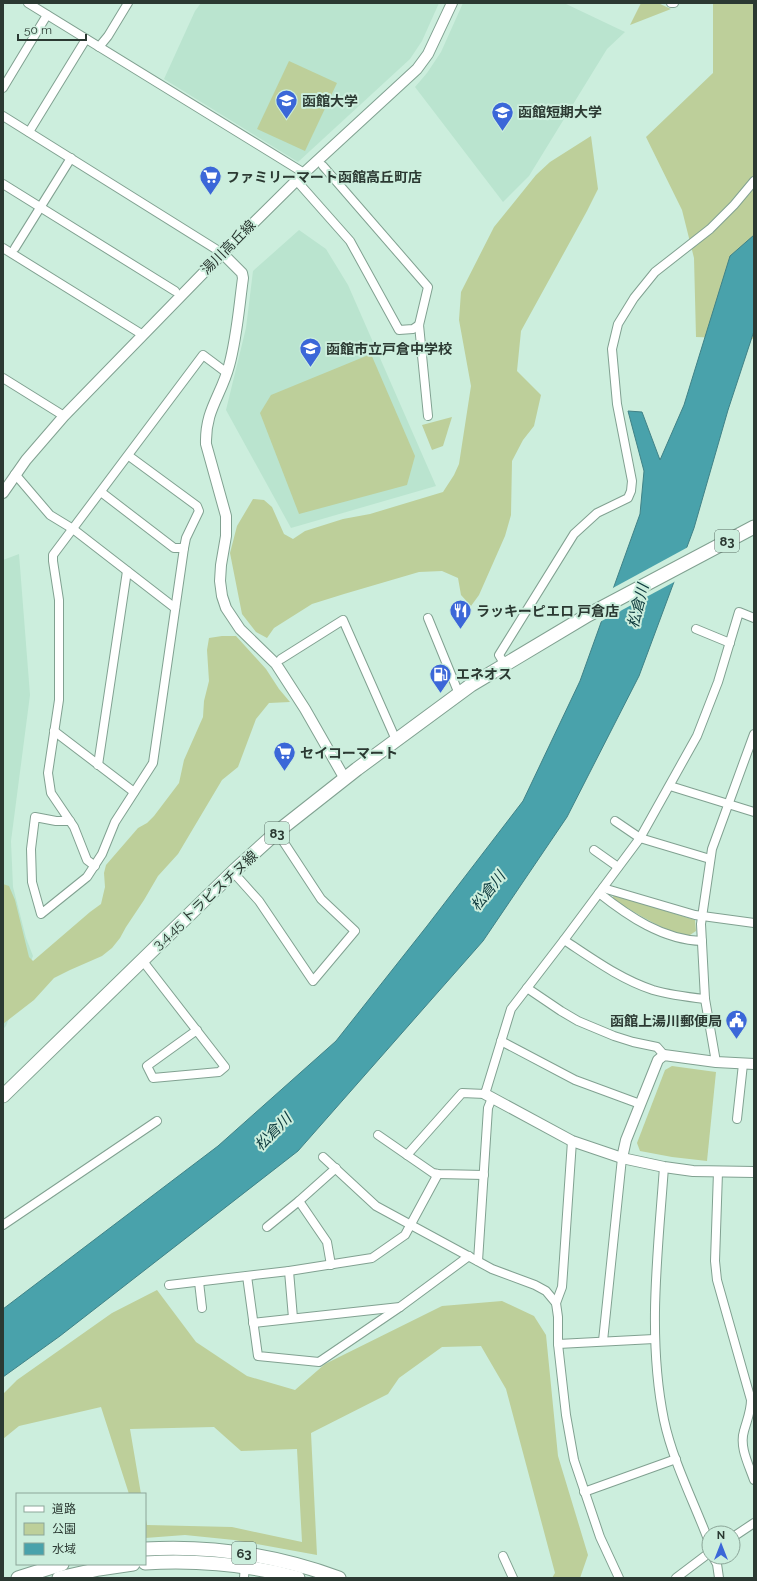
<svg xmlns="http://www.w3.org/2000/svg" width="757" height="1581" font-family="Raleway,'Noto Sans JP',sans-serif">
<style>
.built{fill:#bae4cf}
.green{fill:#bdcf9a}
.water{fill:#49a2ab;stroke:#408287}
.pier{fill:#ced}
.lines{fill:none;stroke-linecap:round;stroke-linejoin:round}
.minor-casing{stroke:#81a191;stroke-width:10}
.tertiary-casing{stroke:#81a191;stroke-width:12}
.primary-casing{stroke:#81a191;stroke-width:15}
.minor{stroke:#fff;stroke-width:8}
.tertiary{stroke:#fff;stroke-width:10}
.primary{stroke:#fff;stroke-width:13}
.labels{text-anchor:middle;dominant-baseline:central;stroke-width:4;stroke-linejoin:round;paint-order:stroke}
.shield{fill:#ced;stroke:#5b6f65;stroke-width:1}
.shield-label{font-size:13px;font-weight:bold;fill:#2b3932}
.poi-label{font-size:14px;font-weight:bold;fill:#2b3932;stroke:#ced;text-anchor:start}
.street-label{font-size:14px;fill:#2b3932;stroke:#ced}
.water-label{font-size:15px;font-style:italic;fill:#0c383c;stroke:#ced}
</style>
<rect width="100%" height="100%" fill="#ced"/>
<g class="built">
<polygon points="201,3 439,3 422,41 410,59 298,162 164,79 195,11"/>
<polygon points="463,3 564,3 625,32 607,49 529,176 503,202 415,87 427,73 441,52"/>
<polygon points="299,230 326,249 348,285 436,486 291,528 226,410 246,328 253,271"/>
<polygon points="19,554 30,695 11,841 13,887 26,938 33,956 6,1026 3,1029 3,560"/>
</g>
<g class="green">
<polygon points="641,3 658,3 671,9 630,25"/>
<polygon points="713,3 754,3 754,339 696,337 694,258 682,210 646,137 713,73"/>
<polygon points="289,61 337,83 305,151 257,129"/>
<polygon points="591,136 598,189 587,211 521,331 517,371 541,395 534,426 523,440 512,461 511,515 505,536 479,595 471,606 461,595 458,578 442,571 419,572 344,594 312,604 274,628 267,638 256,632 242,614 230,553 237,526 253,499 264,500 272,507 284,534 293,539 305,531 343,519 370,514 443,492 454,475 459,464 471,386 459,320 461,292 494,227 536,175 550,162"/>
<polygon points="371,354 415,456 407,485 299,514 260,413 271,395"/>
<polygon points="452,417 443,446 432,450 422,425"/>
<polygon points="222,636 236,636 266,669 279,689 290,702 269,703 256,719 238,767 222,780 178,854 158,876 144,900 126,927 120,938 112,948 102,956 70,970 54,978 34,1000 3,1024 3,884 9,886 15,900 29,957 33,961 90,912 101,904 105,887 104,873 106,865 138,828 147,823 154,816 179,783 184,760 203,717 204,701 209,681 207,650 209,638"/>
<path d="M614 895 695 920 696 931C694 932 692 934 690 935 676 939 626 907 612 899Z"/>
<polygon points="672,1066 716,1072 707,1161 672,1157 640,1151 637,1143 665,1070"/>
<polygon points="157,1290 196,1342 247,1376 295,1390 325,1364 442,1306 502,1301 534,1316 546,1335 558,1456 588,1555 580,1578 552,1578 555,1573 506,1389 481,1346 442,1347 399,1378 388,1394 311,1433 317,1555 234,1540 185,1535 145,1538 145,1514 147,1525 232,1527 302,1542 297,1449 241,1451 214,1427 130,1429 141,1494 129,1494 101,1407 19,1426 3,1439 3,1394 17,1380 112,1313"/>
</g>
<polygon class="water" points="754,235 754,331 728,410 694,528 639,676 567,817 483,941 298,1151 60,1336 3,1377 3,1309 218,1146 336,1041 427,926 523,801 580,681 640,514 644,471 628,411 642,412 660,460 684,405 730,256"/>
<polygon class="pier" points="690,546 676,581 598,623 611,589"/>
<g class="lines">
<defs>
<g id="minor">
<polyline points="28,3 304,173"/>
<polyline points="671,3 674,3"/>
<polyline points="99,47 108,36 128,3"/>
<polyline points="3,88 47,15"/>
<polyline points="3,116 222,253"/>
<polyline points="29,132 86,39"/>
<polyline points="323,166 428,287 419,325 428,416"/>
<polyline points="296,180 350,241 399,330 413,329 419,325"/>
<polyline points="3,184 175,291"/>
<polyline points="3,248 143,335"/>
<polyline points="15,248 71,158"/>
<polyline points="3,378 64,416"/>
<polyline points="15,474 50,515 73,529 175,608"/>
<polyline points="101,492 174,548 184,548"/>
<polyline points="428,618 459,694"/>
<polyline points="696,629 730,643"/>
<polyline points="281,659 343,620 396,740"/>
<polyline points="505,665 499,655 574,534 597,513 628,498 631,491 632,481 617,404 612,349 618,324 634,298 655,272 710,229 734,205 754,181"/>
<polyline points="54,731 134,792"/>
<polyline points="98,765 127,571"/>
<polyline points="670,786 754,812"/>
<polyline points="70,821 56,821 35,817 31,849 32,882 41,914 87,877 102,854 115,822 153,763 184,548 186,538 199,511 197,506 129,456"/>
<polyline points="615,821 640,838 710,859"/>
<polyline points="594,850 618,867"/>
<polyline points="95,866 87,860 74,827 51,793 48,773 59,700 59,600 53,561 53,555 203,355 227,373"/>
<polyline points="233,872 259,901 313,981 355,931 321,899 277,832"/>
<polyline points="603,888 695,915 754,923"/>
<path d="M599 893C628 916 663 940 702 941"/>
<path d="M564 940C593 959 620 979 653 990 670 995 687 997 705 999"/>
<polyline points="142,960 225,1067 219,1072 153,1078 147,1066 197,1030"/>
<polyline points="527,988 561,1011 578,1021 614,1036 633,1042 657,1047 664,1055"/>
<polyline points="501,1041 575,1080 640,1104"/>
<polyline points="716,1062 705,999 701,924 712,849 754,734"/>
<polyline points="737,1119 743,1064"/>
<polyline points="378,1135 433,1173 438,1174 484,1175"/>
<polyline points="407,1155 462,1093 485,1094 511,1009 564,940 640,838 697,736 718,682 739,612 754,618"/>
<polyline points="323,1157 376,1206 492,1269 535,1285 546,1291 556,1303 558,1317 558,1344 566,1415 574,1460 600,1537 619,1578"/>
<path d="M664 1167C658 1251 647 1337 664 1420 673 1462 694 1502 709 1542"/>
<path d="M718 1172 715 1261 717 1280 751 1400C751 1411 747 1420 744 1431 739 1447 749 1465 754 1480"/>
<polyline points="299,1201 327,1242 331,1265"/>
<polyline points="3,1225 157,1121"/>
<polyline points="267,1227 299,1201 336,1168"/>
<polyline points="478,1261 488,1108 492,1098"/>
<polyline points="289,1271 293,1318"/>
<polyline points="247,1276 258,1356 319,1362 400,1307"/>
<polyline points="199,1282 202,1308"/>
<polyline points="169,1285 289,1271 372,1258 405,1235 438,1174"/>
<polyline points="556,1303 562,1287 563,1273 572,1141"/>
<polyline points="253,1323 400,1307 469,1256"/>
<polyline points="603,1341 622,1158"/>
<polyline points="558,1344 654,1339"/>
<polyline points="584,1492 676,1459"/>
<polyline points="733,1537 754,1523"/>
<polyline points="503,1556 513,1578"/>
<polyline points="713,1557 717,1564 719,1578"/>
<polyline points="244,1578 245,1564"/>
<polyline points="676,1578 709,1553"/>
</g>
<g id="tertiary">
<path d="M222 253 242 273 243 278C239 307 237 337 229 366 221 396 205 410 206 444L226 516V536L221 565 220 581 222 596 226 608 240 629 276 664 305 709 345 779"/>
<polyline points="3,493 26,460 64,416 214,262 304,173 417,69 428,54 452,3"/>
<polyline points="485,1094 572,1141 622,1158 664,1167 693,1171 754,1172"/>
<polyline points="622,1158 626,1140 658,1060 664,1055 716,1062 754,1064"/>
</g>
<g id="primary">
<polyline points="3,1096 235,870 277,832 357,769 471,685 588,615 754,527"/>
<path d="M145 1549C212 1545 276 1555 339 1578"/>
<path d="M145 1563C197 1560 247 1564 298 1578"/>
<polyline points="18,1578 62,1564"/>
<polyline points="59,1578 99,1569 133,1564"/>
</g>
</defs>
<use href="#minor" class="minor-casing"/>
<use href="#tertiary" class="tertiary-casing"/>
<use href="#primary" class="primary-casing"/>
<use href="#minor" class="minor"/>
<use href="#tertiary" class="tertiary"/>
<use href="#primary" class="primary"/>
</g>
<defs>
<symbol id="university-pin" viewBox="-11 -11 22 30"><path d="M0 17L-7.5 6A9.5 9.5 0 1 1 7.5 6Z" fill="#3b67d8" stroke="#ced"/><path d="M0-5L7-2L0 1L-7-2ZM-4 1L0 2.5L4 1V4Q0 6-4 4Z" fill="#fff"/></symbol>
<symbol id="supermarket-pin" viewBox="-11 -11 22 30"><path d="M0 17L-7.5 6A9.5 9.5 0 1 1 7.5 6Z" fill="#3b67d8" stroke="#ced"/><path d="M-6-5.5h2.5l.6 2H6L4.5 2H-2.5L-4.4-4H-6ZM-1.5 3.2a1.3 1.3 0 1 0 .1 0ZM3 3.2a1.3 1.3 0 1 0 .1 0Z" fill="#fff"/></symbol>
<symbol id="school-pin" viewBox="-11 -11 22 30"><path d="M0 17L-7.5 6A9.5 9.5 0 1 1 7.5 6Z" fill="#3b67d8" stroke="#ced"/><path d="M0-5L7-2L0 1L-7-2ZM-4 1L0 2.5L4 1V4Q0 6-4 4Z" fill="#fff"/></symbol>
<symbol id="restaurant-pin" viewBox="-11 -11 22 30"><path d="M0 17L-7.5 6A9.5 9.5 0 1 1 7.5 6Z" fill="#3b67d8" stroke="#ced"/><path d="M-5-6h1v4h1v-4h1v4h1v-4h1v5L-1.5 .5V6h-2V.5L-5-1ZM5-6V6H3V1.5H1.5Q1.5-4 5-6Z" fill="#fff"/></symbol>
<symbol id="fuel-pin" viewBox="-11 -11 22 30"><path d="M0 17L-7.5 6A9.5 9.5 0 1 1 7.5 6Z" fill="#3b67d8" stroke="#ced"/><path d="M-5.5-6h7V0h2V4h1.3V-2.5L3-4.5l.8-.8L6-3V5H2.5V1h-1V6h-7ZM-4.2-4.7v3.2H.2V-4.7Z" fill="#fff"/></symbol>
<symbol id="civic-pin" viewBox="-11 -11 22 30"><path d="M0 17L-7.5 6A9.5 9.5 0 1 1 7.5 6Z" fill="#3b67d8" stroke="#ced"/><path d="M-.6-6.5H3V-4.5H.6V-3L4-1V1h2V6H-6V1h2V-1L-.6-3ZM-1.2 2.5V6h2.4V2.5Z" fill="#fff"/></symbol>
</defs>
<g fill-rule="evenodd">
<use href="#university-pin" x="274" y="88" width="25" height="34"/>
<use href="#university-pin" x="490" y="100" width="25" height="34"/>
<use href="#supermarket-pin" x="198" y="164" width="25" height="34"/>
<use href="#school-pin" x="298" y="336" width="25" height="34"/>
<use href="#restaurant-pin" x="448" y="598" width="25" height="34"/>
<use href="#fuel-pin" x="428" y="662" width="25" height="34"/>
<use href="#supermarket-pin" x="272" y="740" width="25" height="34"/>
<use href="#civic-pin" x="724" y="1008" width="25" height="34"/>
</g>
<g class="labels">
<g class="shield">
<rect x="715" y="530" width="24" height="22" rx="3"/>
<rect x="265" y="822" width="24" height="22" rx="3"/>
<rect x="232" y="1542" width="24" height="22" rx="3"/>
</g>
<g class="shield-label">
<text x="727" y="541">83</text>
<text x="277" y="833">83</text>
<text x="244" y="1553">63</text>
</g>
<g class="poi-label">
<text x="302" y="101">函館大学</text>
<text x="518" y="112">函館短期大学</text>
<text x="226" y="177">ファミリーマート函館高丘町店</text>
<text x="326" y="349">函館市立戸倉中学校</text>
<text x="476" y="611">ラッキーピエロ 戸倉店</text>
<text x="456" y="674">エネオス</text>
<text x="300" y="753">セイコーマート</text>
<text x="722" y="1021" text-anchor="end">函館上湯川郵便局</text>
</g>
<g class="street-label">
<text transform="translate(228 247) rotate(-45)">湯川高丘線</text>
<text transform="translate(205 900) rotate(-43)">3.4.45 トラピスチヌ線</text>
</g>
<g class="water-label">
<text transform="translate(638 606) rotate(-76)">松倉川</text>
<text transform="translate(488 891) rotate(-51)">松倉川</text>
<text transform="translate(273 1132) rotate(-45)">松倉川</text>
</g>
</g>
<rect width="757" height="1581" fill="none" stroke="#2b3932" stroke-width="8"/>
<rect x="16" y="1493" width="130" height="72" fill="#cceedd" stroke="#8ca699"/>
<rect x="24" y="1506" width="20" height="6" fill="#ffffff" stroke="#8ca699"/>
<text x="52" y="1513" font-size="12" fill="#2b3932">道路</text>
<rect x="24" y="1523" width="20" height="12" fill="#bdcf9a" stroke="#8ca699"/>
<text x="52" y="1533" font-size="12" fill="#2b3932">公園</text>
<rect x="24" y="1543" width="20" height="12" fill="#49a2ab" stroke="#8ca699"/>
<text x="52" y="1553" font-size="12" fill="#2b3932">水域</text>
<g transform="translate(721 1545)"><circle r="19" fill="#cceedd" stroke="#8ca699"/>
<path d="M0-3L7 15L0 10L-7 15Z" fill="#3b67d8"/>
<text y="-6" font-size="11" font-weight="bold" text-anchor="middle" fill="#2b3932">N</text>
</g>
<path d="M18 34v6h68v-6" fill="none" stroke="#2b3932" stroke-width="2"/>
<text x="24" y="34" font-size="12" fill="#2b3932" stroke="#cceedd" stroke-width="3" paint-order="stroke">50 m</text>
</svg>
